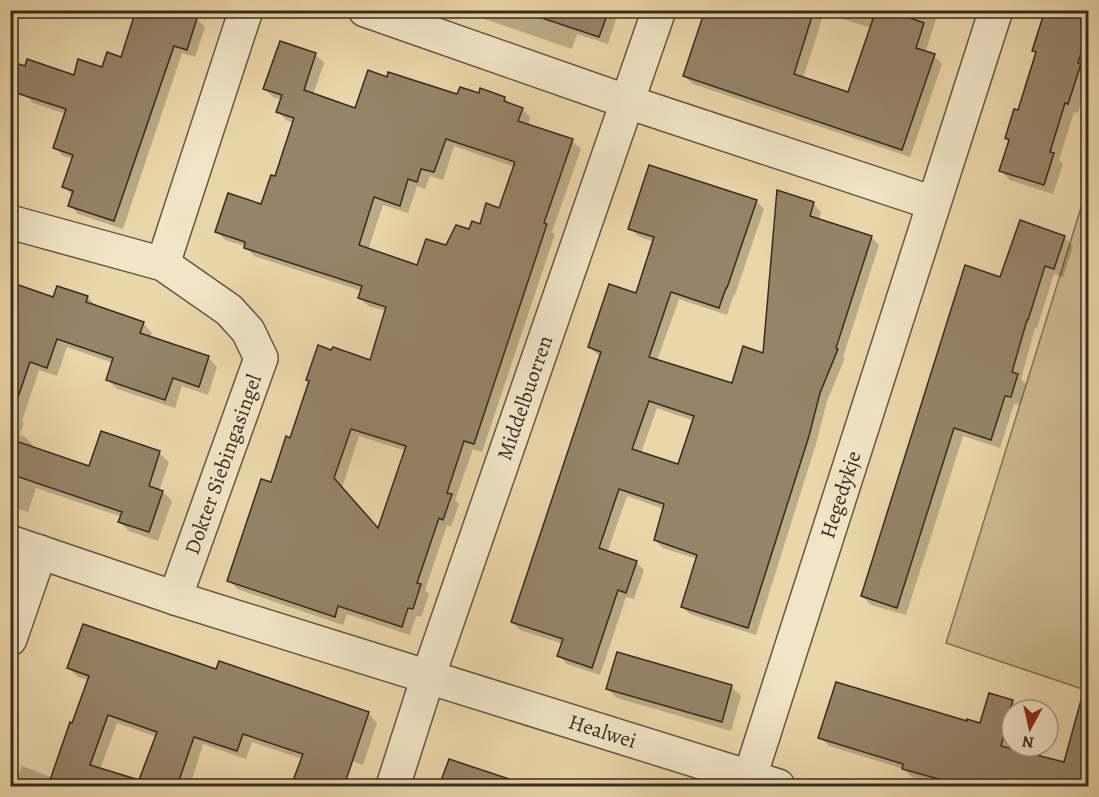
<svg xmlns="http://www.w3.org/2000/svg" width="1099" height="797" font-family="Alegreya,serif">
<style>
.green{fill:#ccba92;stroke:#82725a;stroke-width:1.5}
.shadow{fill:#0003;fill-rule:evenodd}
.building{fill:#958468;stroke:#392b22;stroke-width:1.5;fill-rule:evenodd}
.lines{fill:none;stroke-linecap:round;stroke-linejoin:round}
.minor-casing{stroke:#655644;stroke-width:36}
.minor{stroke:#f1e5c7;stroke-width:33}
.labels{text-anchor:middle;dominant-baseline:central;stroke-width:4.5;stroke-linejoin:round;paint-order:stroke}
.street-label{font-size:21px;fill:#392b22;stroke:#f1e5c7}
</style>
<rect width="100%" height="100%" fill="#ead7a9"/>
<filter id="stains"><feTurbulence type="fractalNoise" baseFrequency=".00333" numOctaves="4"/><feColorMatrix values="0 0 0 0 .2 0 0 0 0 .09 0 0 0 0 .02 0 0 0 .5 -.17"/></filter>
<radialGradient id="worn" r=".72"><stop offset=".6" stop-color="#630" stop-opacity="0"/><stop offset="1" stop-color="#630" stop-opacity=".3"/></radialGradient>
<polygon class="green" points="1088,185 1088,691 946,643"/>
<g class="shadow">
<polygon points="458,10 619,10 608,44 577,34 572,49"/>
<path d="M728 10H939L925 53 934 56 942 64 910 157 693 84 684 76ZM824 13 871 28 849 94 803 78Z"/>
<polygon points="1088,10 1088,78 1078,113 1074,112 1059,160 1063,164 1053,194 1010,180 1001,171 1010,142 1007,138 1019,112 1037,54 1034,50"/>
<polygon points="197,19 205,27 195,57 182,53 123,229 78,214 70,205 73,196 64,187 73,159 63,156 55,147 66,114 33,103 25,94 75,76 103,69"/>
<path d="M281 43 316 55 324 63 313 95 356 110 458 96 480 95 505 98 512 106 522 109 530 117 528 126 572 141 581 149 552 232 555 234 482 452 473 449 455 500 459 504 451 527 447 525 425 590 429 594 421 617 416 616 410 635 347 614 343 625 237 589 229 580 291 440 332 352 371 362 386 311 368 306 359 297 362 291 254 256 245 246 225 240 217 231 262 206 276 178 294 123 286 120 278 112 282 100 273 97 265 89ZM454 146 515 167 500 209 481 225 470 231 450 248 418 267 368 250 383 205 408 213 417 186 425 189 430 176 443 180ZM359 436 406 451 379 530 342 488Z"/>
<path d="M778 192 814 204 821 212 819 220 871 237 879 245 843 357 845 358 827 401 816 444 756 635 690 614 682 607 697 559 663 548 655 540 664 509 627 496 607 553 636 562 644 570 634 599 626 597 600 675 567 664 559 656 563 644 520 630 512 622 601 356 598 355 590 347 637 295 654 242 638 236 630 228 756 201 764 209 735 295 734 294 727 315 679 299 657 361 733 385 764 355ZM657 408 694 421 679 466 641 453Z"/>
<polygon points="1064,237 1073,246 1063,277 1054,274 1037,328 1035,328 1021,379 1026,384 1020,405 1014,404 1000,448 963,436 906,615 871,605 862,596 1001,278"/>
<polygon points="87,297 97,306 143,323 152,333 150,338 208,357 217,367 208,395 182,386 175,408 117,389 108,380 113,363 67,347 57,376 39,370 22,421 24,423 20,435 24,436 33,445 32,448 90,468 159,453 169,462 159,491 163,492 172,501 158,541 129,531 120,522 122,517 36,488 28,512 10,506 10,364 54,298"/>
<path d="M220 663 369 714 377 723 363 765 352 761 343 786H293L303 759 252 742 246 759 203 744 190 786H14L22 766 53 778 73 725 89 680 78 677 69 668 217 671ZM117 723 157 737 140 782 100 769Z"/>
<polygon points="731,687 741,696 731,731 617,698 608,689"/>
<polygon points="1012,701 1021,710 1012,710 1012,744 1010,750 1088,774 1088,786 945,786 912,777 904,769 829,746 820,737 968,723 982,725"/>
<polygon points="450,761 527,786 441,786"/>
</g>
<g class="building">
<polygon points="136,10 176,10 197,18 187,50 174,46 114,221 68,206 73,191 62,187 73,155 53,148 66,109 10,91 10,61 25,66 27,59 74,75 78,59 102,67 107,52 121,57"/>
<polygon points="534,10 609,10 599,37 533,15"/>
<polygon points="705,10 814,10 794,74 848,92 876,10 888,10 924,23 916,48 935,54 902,150 683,76"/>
<polygon points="1045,10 1089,10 1089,28 1078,63 1081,64 1068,104 1065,103 1050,152 1054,153 1044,185 999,171 1009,140 1005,138 1014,109 1018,110 1036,52 1032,51"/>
<path d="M280 41 316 53 304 90 355 108 368 70 387 77 388 72 457 94 460 87 479 93 480 88 505 97 504 101 523 108 518 121 573 139 544 223 547 224 474 444 464 441 447 493 452 494 443 520 439 518 417 583 421 584 413 609 408 608 402 627 338 606 335 617 227 581 261 479 271 482 286 436 290 438 309 381 306 380 318 345 331 350 333 347 370 360 386 307 358 298 362 286 244 248 245 242 215 232 228 193 261 204 271 175 275 176 294 118 276 112 282 95 263 89ZM446 139 515 162 499 208 486 203 480 224 472 221 469 229 456 225 446 245 426 239 417 265 359 245 374 197 400 206 408 179 417 182 421 169 434 172ZM351 429 406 446 378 528 334 478Z"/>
<path d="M649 165 757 200 727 288H726L719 308 671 292 649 357 732 383 743 346 763 353 777 190 814 202 810 216 872 236 836 348 838 349 820 393 809 436 748 628 681 607 697 555 654 540 664 504 619 489 599 548 637 561 626 593 618 590 592 668 557 656 563 639 511 622 601 352 588 347 609 284 636 293 654 237 628 229ZM649 401 694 416 678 464 632 449Z"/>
<polygon points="1020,220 1065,236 1054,269 1045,266 1028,320 1027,320 1012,372 1018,374 1011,397 1005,396 991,440 954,428 897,608 861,596 965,265 1000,277"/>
<polygon points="10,282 53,297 57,286 88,296 86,302 144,322 140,333 209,356 199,387 173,378 165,400 106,380 113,358 57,339 47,368 30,362 15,406 10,406"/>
<polygon points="101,431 160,451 149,486 163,491 149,532 118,522 122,512 10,474 10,439 89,466"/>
<path d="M83 624 216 669 219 661 369 712 344 786H291L303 754 243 734 237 751 194 737 177 786H48L70 722 72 723 89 676 67 668ZM108 715 157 732 139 780 90 765Z"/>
<polygon points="617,652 732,685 722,722 606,689"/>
<polygon points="836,682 967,721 967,719 980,723 989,693 1013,700 1001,746 1064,762 1081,700 1089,701 1089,786 964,786 902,769 903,764 818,738"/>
<polygon points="449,759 518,782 517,786 439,786"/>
</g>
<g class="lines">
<defs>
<g id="minor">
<polyline points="365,10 628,102 933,203"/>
<polyline points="10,222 163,264"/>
<path id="s1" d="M10 542 175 598 778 786"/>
<path id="s2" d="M175 598 261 358 248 331 229 310 163 264 246 10"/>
<polyline points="10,639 40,552"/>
<path id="s3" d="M393 786 428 677 659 10"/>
<path id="s4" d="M747 786 996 10"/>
</g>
</defs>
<use href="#minor" class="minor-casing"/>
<use href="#minor" class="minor"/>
</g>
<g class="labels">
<g class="street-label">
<text stroke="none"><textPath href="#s3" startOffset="410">Middelbuorren</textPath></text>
<text stroke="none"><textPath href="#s2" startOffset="142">Dokter Siebingasingel</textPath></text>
<text stroke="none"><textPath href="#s4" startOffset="306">Hegedykje</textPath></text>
<text stroke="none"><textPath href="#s1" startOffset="622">Healwei</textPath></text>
</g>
</g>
<rect width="1099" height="797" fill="none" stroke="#ead7a9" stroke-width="36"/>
<rect x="12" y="12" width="1075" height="773" fill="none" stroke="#392b22" stroke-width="3"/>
<rect x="18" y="18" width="1063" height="761" fill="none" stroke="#392b22" stroke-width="1.5"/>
<g transform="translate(1030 728) rotate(188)"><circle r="28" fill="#f1e5c7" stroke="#a79b85" stroke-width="1.5"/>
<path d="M0-4.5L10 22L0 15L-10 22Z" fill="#8f2418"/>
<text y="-9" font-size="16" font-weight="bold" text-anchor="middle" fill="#392b22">N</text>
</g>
<rect width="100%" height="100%" filter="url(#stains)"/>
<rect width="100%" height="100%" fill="url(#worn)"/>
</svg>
